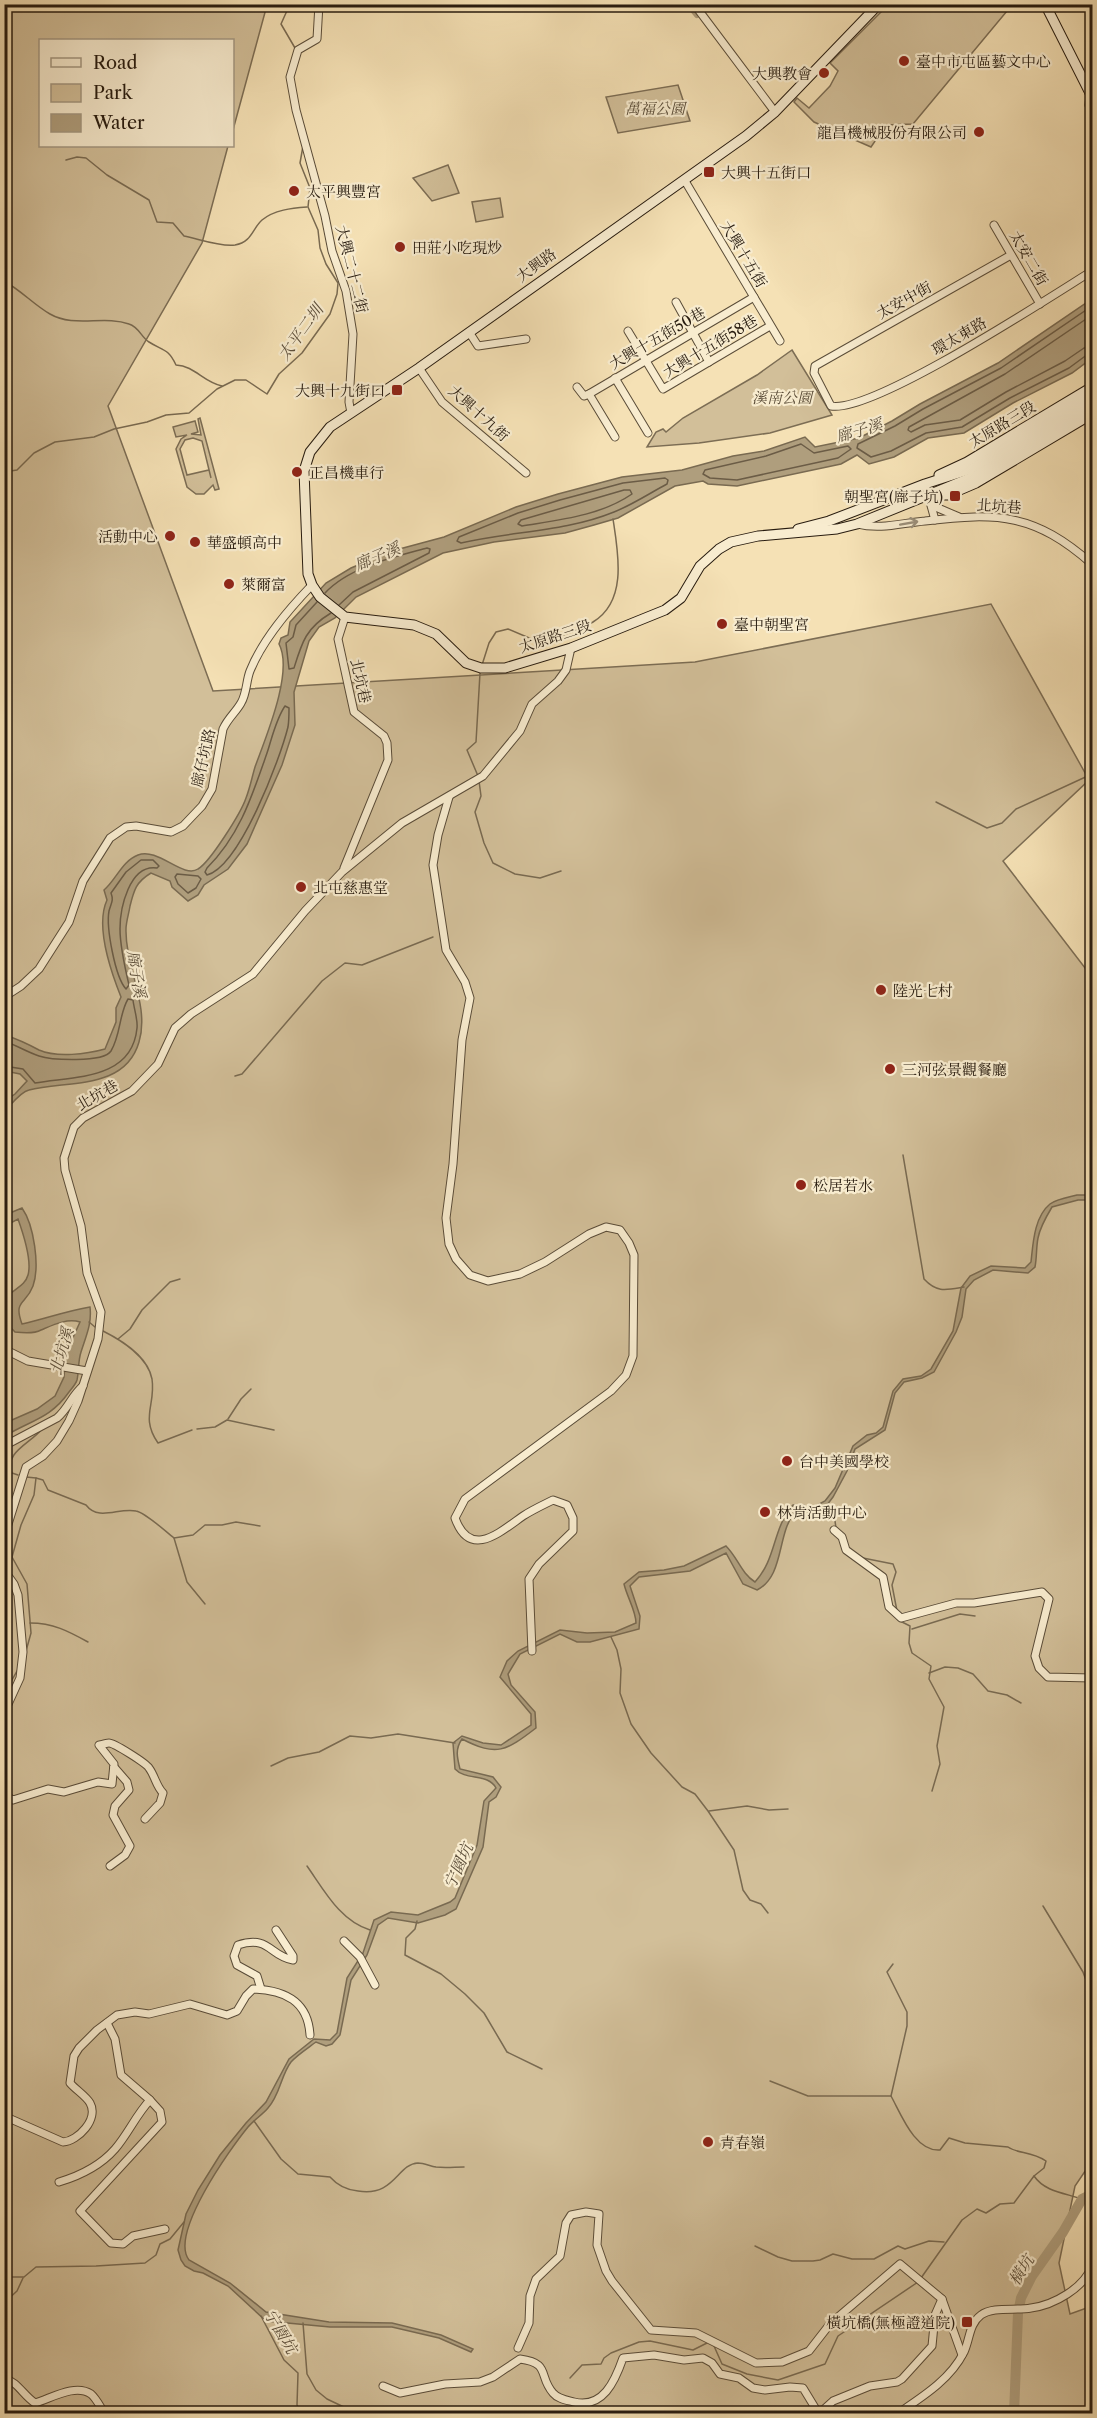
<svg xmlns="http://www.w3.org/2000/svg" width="1097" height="2418" font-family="'Libre Caslon Text','Noto Serif TC',serif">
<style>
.green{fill:#d2bf99;stroke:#7c6d54;stroke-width:1.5;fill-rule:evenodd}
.water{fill:#af9e7d;stroke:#796a51;stroke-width:1.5}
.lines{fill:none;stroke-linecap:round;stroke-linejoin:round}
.shore{stroke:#6b5c46;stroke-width:1.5}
.stream{stroke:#796a51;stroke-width:1.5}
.canal{stroke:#af9e7d;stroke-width:6}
.river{stroke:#af9e7d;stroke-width:10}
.street-casing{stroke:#5a4c38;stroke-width:9}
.secondary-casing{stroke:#271b0f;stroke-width:11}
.street{stroke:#f8eccf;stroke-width:7}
.secondary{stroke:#f8eccf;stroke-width:9}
.oneway{stroke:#9a8e79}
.poi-dot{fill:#8f2418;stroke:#f8eccf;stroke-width:2}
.labels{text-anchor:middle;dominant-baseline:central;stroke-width:4.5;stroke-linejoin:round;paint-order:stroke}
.poi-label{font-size:15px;fill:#271b0f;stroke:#f8eccf;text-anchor:start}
.park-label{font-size:15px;font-style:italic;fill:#5a4c38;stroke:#f8eccf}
.street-label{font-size:15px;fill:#271b0f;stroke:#f8eccf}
.water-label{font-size:16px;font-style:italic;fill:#5d4f3b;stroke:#f8eccf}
</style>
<rect width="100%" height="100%" fill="#f5e1b5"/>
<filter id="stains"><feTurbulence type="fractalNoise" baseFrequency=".00333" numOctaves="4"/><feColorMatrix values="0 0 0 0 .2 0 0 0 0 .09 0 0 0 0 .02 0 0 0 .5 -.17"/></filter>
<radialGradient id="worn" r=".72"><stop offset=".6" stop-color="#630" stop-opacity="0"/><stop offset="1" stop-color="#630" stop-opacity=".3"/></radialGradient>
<g class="green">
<polygon points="5,5 267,5 233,130 232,40 40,40 40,146 228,146 202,243 108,406 213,691 695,662 991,604 1089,780 1003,861 1092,977 1092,2161 1075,2186 1059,2263 1070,2314 1092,2306 1092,2413 5,2414"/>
<polygon points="888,5 1012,5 913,124 886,125 871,147 814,122 794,102 797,98 809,108 830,86 838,71 830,63"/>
<polygon points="678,85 690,121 618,133 606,97"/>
<polygon points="448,165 459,193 432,201 413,178"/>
<polygon points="500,198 503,217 476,222 472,202"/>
<polygon points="792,350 832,415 770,433 699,443 647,447 656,432 663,429 666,432 683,418 757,375"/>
<path d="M200 418 219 489 215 490 213 485 204 494H196L187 487 176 449 181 439 187 435 176 437 173 427 195 421 198 432 191 434 201 435 198 419ZM193 438 202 441 211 478 209 470 187 475 180 449 185 440Z"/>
</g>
<g class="water">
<path d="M1092 299V358L1072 373 1013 403 964 433 928 438 894 457 869 464 857 455 841 464 737 486 708 484 703 481 675 486 618 518 594 525 565 533 494 542 443 553 356 597 335 618 319 627 309 641 294 692 295 725 282 765 247 844 228 869 204 885 198 895 188 901 172 887 170 881 151 873C136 882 134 890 130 906 129 913 126 922 126 929 125 966 150 1006 139 1042 125 1091 66 1080 29 1090 20 1092 11 1105 5 1111V1101L15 1094 27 1081 20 1074 5 1071V1035C17 1039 28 1044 39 1050 57 1058 87 1054 105 1049L116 1022V1008L121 997C111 972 95 926 107 900L104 890C116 880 122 861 138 855 158 847 183 879 198 869 210 862 241 813 246 798 250 788 252 777 255 767 265 739 294 672 279 644L281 638 288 635 290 622 326 583 351 568 392 551 444 537 516 507 558 494 622 477 682 470 733 456 764 451 805 437 815 447 859 438 892 421 920 404 998 363Z"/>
<path d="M1077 1195H1092V1200H1078L1052 1207C1046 1217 1040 1227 1038 1238 1036 1248 1037 1257 1035 1267L1028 1273 993 1270 974 1280 966 1289 962 1317 956 1332 934 1372 922 1378 904 1382 895 1393 885 1430 855 1449 847 1471 833 1497 827 1505 809 1516 802 1511 794 1513C777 1535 784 1577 757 1590L743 1584 726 1553 690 1571 639 1577 630 1586 640 1616 639 1629 590 1642H577L560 1634 520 1654 508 1674 511 1685 535 1712 536 1728C506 1751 497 1757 462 1739 455 1749 457 1757 460 1769L493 1777 501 1787 496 1797 489 1802 483 1847 456 1909 445 1915 418 1923 388 1918 378 1925 367 1955 351 1980 340 2035 332 2044 326 2046 316 2042C308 2048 297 2055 291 2062 281 2075 280 2095 268 2108 262 2115 254 2120 248 2127 230 2149 169 2234 189 2260L230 2283 266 2312 329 2322 392 2323 441 2335 473 2349 471 2352 439 2338 392 2327H330L266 2321 228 2286 203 2273 194 2271 185 2266 181 2260 178 2250 186 2214 198 2190 220 2155 246 2123 266 2102 289 2059 314 2039 330 2040 337 2033 347 1978 363 1953 374 1920 391 1912 418 1915 450 1902 455 1898 477 1845 484 1801 496 1788C488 1773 466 1781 455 1769L453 1743 462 1736 483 1743 501 1745 531 1725V1714L500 1677 507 1661 518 1651 560 1630 587 1633 615 1632 636 1623C636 1611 627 1597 624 1584L639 1572 664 1570 684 1566 726 1546C738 1558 741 1573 755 1582 777 1558 772 1529 793 1505H804L808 1510 825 1501 835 1488 853 1446 867 1435 876 1433 883 1427 893 1391 903 1379 921 1376 931 1369 953 1331 961 1288 970 1276 991 1266 1025 1268 1031 1262C1033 1244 1034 1217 1050 1204 1056 1199 1069 1197 1077 1195Z"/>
<path d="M22 1208C34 1225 40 1266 33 1286 26 1305 13 1300 22 1324 45 1319 66 1311 90 1307 92 1324 86 1336 81 1352 78 1361 79 1371 77 1380 76 1384 72 1388 69 1392 50 1419 31 1420 5 1436V1423L37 1409 55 1396 64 1377 66 1353 80 1322C67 1318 53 1325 41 1330 34 1334 23 1333 15 1332 7 1324 5 1319 5 1307 4 1290 24 1290 28 1275 32 1261 23 1233 18 1219L5 1226V1215Z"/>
</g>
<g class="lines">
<g class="shore">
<polyline points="1092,306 1001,368 923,409 895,426 858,444 857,448 871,457 891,451 926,433 962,427 1010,398 1069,368 1088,354 1092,354"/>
<polyline points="1092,315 1005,374 909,427 908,430 911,432 925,425 960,420 1006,392 1065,361 1084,348 1092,346"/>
<polygon points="801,444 814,453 848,446 851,449 838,458 737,480 710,478 703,474 705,470 766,456"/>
<path d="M665 478 668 480 667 484C650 493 632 505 614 512 565 532 512 531 461 543L457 541 459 537 518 513 560 500 623 483Z"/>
<path d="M624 490H630L632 494C600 516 558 520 522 526L518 524 521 520Z"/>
<path d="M325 593C349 567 394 557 427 548L430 549 429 553 353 592 339 605"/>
<path d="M317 602 296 625 293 637 286 643 289 669 294 668C302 642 306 628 331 613"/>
<path d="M285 706 289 708C289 714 289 721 288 727 280 759 240 866 207 875L205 872 207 868C240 835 252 796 267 753 272 738 276 719 285 706Z"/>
<path d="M141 860H153L159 866 157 868C129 864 120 909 120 929 120 947 125 968 129 985L126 989C115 977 106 927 109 911 111 903 114 901 111 893L126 872Z"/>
<polygon points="177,874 198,876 201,879 196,888 188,893 178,884 175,877"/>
<path d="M4 1041C16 1045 27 1052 39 1056 51 1060 103 1063 111 1051 121 1034 119 1014 128 999L133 1000C134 1009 138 1020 137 1028 132 1081 72 1076 35 1083L23 1069 4 1066"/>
</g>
<g class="stream">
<polyline points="290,4 281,24 295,48"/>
<path d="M66 160 77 157 86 158 107 175 149 200 157 222 173 223 184 236C199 239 220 247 235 245 252 242 252 229 262 220 274 210 292 208 307 207"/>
<path d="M4 281C22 291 34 305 50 314 74 328 104 315 129 324 139 327 141 337 149 342 163 351 168 348 176 365 195 366 203 382 222 386"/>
<polyline points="4,472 17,470 34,453 55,442 94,437 114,429 147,422 166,415 189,413 217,389 235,380 246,380 267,394 279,374 302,353 330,314 337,294 338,283 326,264 320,248 318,230 308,207 310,188 300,163 303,146"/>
<path d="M482 665 489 643 496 632 508 629 541 643C558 637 577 631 593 622 628 601 618 552 613 519"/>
<polyline points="478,776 467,750 476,742 480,673"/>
<polyline points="479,781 481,796 475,812 484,843 493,863 515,874 540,878 561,871"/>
<polyline points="936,802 987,828 1002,823 1016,809 1092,774"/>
<polyline points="235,1076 242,1074 322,981 345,963 362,965 433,937"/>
<path d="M903 1155 924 1279C937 1293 946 1290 964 1287"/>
<polyline points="89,1322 95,1327"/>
<path d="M103 1331C121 1340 148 1357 152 1379 156 1405 140 1417 158 1443L192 1430"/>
<polyline points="118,1339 130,1329 142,1310 170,1282 180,1279"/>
<polyline points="228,1419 241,1399 251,1389"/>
<polyline points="197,1429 215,1427 227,1420 274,1430"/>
<path d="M18 1475 12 1473C3 1453 31 1443 42 1429"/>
<polyline points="26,1477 36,1478 34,1495 21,1525 12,1557 27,1584 31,1633 26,1651"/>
<path d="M36 1478 43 1480 48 1490 86 1505C99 1522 119 1507 136 1511 146 1513 165 1531 174 1538L193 1535 205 1525H222L236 1522 260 1526"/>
<polyline points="828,1505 834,1514 836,1528"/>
<polyline points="174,1538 187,1582 205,1604"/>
<polyline points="863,1558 893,1564 896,1572 892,1585 897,1611"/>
<polyline points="900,1621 910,1626 909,1643 912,1653 931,1666 929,1679 944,1707 937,1746 940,1764 932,1791"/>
<path d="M30 1623C53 1623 68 1631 88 1642"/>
<polyline points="912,1629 960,1614 975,1616"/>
<polyline points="611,1637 617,1650 621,1669 620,1693 631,1724 651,1753 682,1787 695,1794 708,1811 734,1850 743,1890 750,1900 761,1904 768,1913"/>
<polyline points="929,1673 945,1667 958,1668 973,1674 988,1691 1007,1695 1021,1703"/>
<polyline points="4,1694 17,1671"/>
<polyline points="271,1766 288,1758 319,1752 350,1736 371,1738 398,1734 455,1743"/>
<polyline points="709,1811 747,1806 769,1810 788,1809"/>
<path d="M307 1866C324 1890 340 1921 370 1930"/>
<polyline points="1043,1906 1083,1972 1092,1997"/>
<polyline points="417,1921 415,1929 406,1938 405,1955 441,1974 465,1994 484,2013 507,2052 542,2069"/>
<path d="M770 2081 808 2096H891C901 2114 915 2152 940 2150L949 2138 965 2143 1008 2147C1018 2154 1031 2151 1046 2161L1044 2168 1034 2176C1045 2192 1065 2193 1082 2199"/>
<polyline points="891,2096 907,2026 907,2012 887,1972 893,1964"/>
<path d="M254 2121 281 2159 298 2174 330 2177C338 2186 346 2190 358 2191 395 2197 397 2164 418 2163 424 2163 430 2166 436 2167 445 2168 455 2167 464 2167"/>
<polyline points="755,2246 778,2257 792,2261 813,2261 820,2260 833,2254 852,2259 874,2259 898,2246 905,2249 929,2241 944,2242"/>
<polyline points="4,2277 24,2277 36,2267 96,2266 145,2263 156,2255 160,2244 170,2239 184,2222"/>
<polyline points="921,2278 962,2220 977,2209 986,2213 1000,2204 1014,2203 1034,2176"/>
<polyline points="4,2303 17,2291 23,2278"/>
<polyline points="261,2316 284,2360 298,2373 297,2405 302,2414"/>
<polyline points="303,2323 307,2374 316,2390 327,2399 348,2409 365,2414"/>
<polyline points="714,2346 722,2364 747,2374 778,2380 825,2364 838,2336 918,2282"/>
<polyline points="570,2378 582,2365 601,2364 604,2358 611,2353 639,2342 650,2341 693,2350 707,2343"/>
</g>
<polyline class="canal" points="688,4 697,15"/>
<polyline class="river" points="1014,2414 1018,2313 1021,2298 1032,2276 1063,2232 1082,2199 1092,2194"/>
<defs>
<g id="street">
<polyline points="319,4 317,39 298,50 290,77 296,110 325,216 332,251 346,291 353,334 349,402 351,413"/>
<polyline points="694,4 775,112"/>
<polyline points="685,181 780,341"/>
<polyline points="994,225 1040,304"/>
<path d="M1011 255 815 366 814 373 831 406C872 414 1050 297 1092 271"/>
<polyline points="676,302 709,362"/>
<polyline points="628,331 663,389 770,326"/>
<polyline points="469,332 478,346 526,339"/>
<polyline points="419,368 442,402 526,473"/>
<polyline points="615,378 648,433"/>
<polyline points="577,387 584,396 589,394 754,297"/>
<polyline points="589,394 615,437"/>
<polyline points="925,484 935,520"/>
<polyline points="928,495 938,508 959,517"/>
<path d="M857 524C881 530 901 523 925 521 999 512 1035 514 1092 564"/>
<path d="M449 797 438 835 433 865 446 950 465 982 470 998 462 1040 453 1164 446 1218 449 1244 456 1259 470 1275 488 1281 520 1274 545 1262 589 1234 606 1227 620 1230 629 1243 634 1255 633 1356 626 1375 611 1391 465 1499 455 1518C470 1560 500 1532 523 1516 532 1510 543 1505 553 1500L567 1505 573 1518V1531L539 1564 529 1579 532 1651"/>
<polyline points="344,868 388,760 387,743 384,736 354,712 338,639 345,617"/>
<path d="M4 997 21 986 39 969 69 922 83 881 110 838 126 827 136 826 171 832 183 826 202 806 212 789 223 729C228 718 236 712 241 703 247 693 246 681 250 671 263 639 288 610 312 585"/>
<polyline points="4,1349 28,1361 87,1371"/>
<path d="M4 1446 57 1418C68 1409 72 1395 83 1386"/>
<polyline points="834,1530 842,1537 846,1550 883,1577 889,1607 901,1618 956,1603 974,1603 1042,1592 1049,1599 1035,1656 1039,1668 1048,1677 1092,1678"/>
<polyline points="4,1537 26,1467 43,1456 57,1441 69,1421 78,1401 98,1339 101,1312 87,1273 81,1226 65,1170 64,1158 74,1127 83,1118 132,1091 158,1064 175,1028 191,1014 253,974 305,911 342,872 402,823 483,776 520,731 532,704 558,681 566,670 571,648"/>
<polyline points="4,1570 14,1584 18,1595 23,1652 20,1678 4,1713"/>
<path d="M4 1795 13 1800 48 1789 64 1792 98 1782 112 1784 114 1764 99 1745C100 1745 108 1743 109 1743 114 1743 146 1763 149 1768 155 1776 156 1786 163 1793L160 1803 145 1819"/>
<polyline points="110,1866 125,1855 130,1846 113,1815 115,1806 129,1790 127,1782 114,1767"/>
<polyline points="344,1941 360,1957 375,1985"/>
<path d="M261 1989 257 1976 237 1965 234 1956 238 1945C270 1935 269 1956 293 1960V1956L276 1930"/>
<polyline points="107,2023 115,2039 121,2075 150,2100 160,2111 162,2122 80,2211 111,2243 123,2244 133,2236 165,2229"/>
<path d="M4 2116 63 2142C78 2141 99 2119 90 2103 86 2096 76 2090 70 2083L74 2056 79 2048 97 2030 117 2015 135 2012 149 2014 190 2004 227 2015 237 2011 246 1996 253 1989C285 1990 308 2001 310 2035"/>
<path d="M59 2182C79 2176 101 2165 115 2149 128 2134 136 2115 150 2100"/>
<polyline points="518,2348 529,2323 530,2296 536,2279 560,2256 566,2223 571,2215 586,2212 599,2214 597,2245 606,2271 612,2281 651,2330 696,2333 756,2363 782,2362 809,2351 830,2324 900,2264 942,2299 962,2355"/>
<path d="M4 2378C18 2382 23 2395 35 2403 50 2399 75 2383 91 2394 96 2398 101 2408 105 2414"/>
<path d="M383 2386 400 2393 445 2384 480 2382 493 2377 520 2359C551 2363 538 2376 553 2393 558 2399 566 2400 574 2402 603 2409 615 2381 623 2358L654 2355 684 2360 703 2358 712 2363 720 2374 739 2378 753 2388 765 2390 790 2387 803 2388 817 2411 823 2410 833 2401 870 2386 897 2382 902 2379 932 2346 935 2315 942 2299"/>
<polyline points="13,2414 15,2412 25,2414"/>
<path d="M897 2414C922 2397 950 2380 964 2352 970 2339 969 2324 981 2315 993 2306 1016 2311 1031 2308 1054 2305 1084 2288 1092 2266"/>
</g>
<g id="secondary">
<polyline points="879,4 775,112 746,136 419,368 330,427 310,452 304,471 308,574 312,585 320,597 345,617 414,625 436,634 466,663 481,668 505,668 571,648 665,610 681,598 700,566 719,549 731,542 758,536 837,529 857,524 975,476 1092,405"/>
<polyline points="1045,4 1091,95"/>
<polyline points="1091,95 1090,105 1092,112"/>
<polyline points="939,475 967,462 1092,387"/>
<polyline points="934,495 948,495 976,483 1092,414"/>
<polyline points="798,529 829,521 925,484 971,469 1092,396"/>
</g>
</defs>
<use href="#street" class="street-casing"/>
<use href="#secondary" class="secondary-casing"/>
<use href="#street" class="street"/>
<use href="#secondary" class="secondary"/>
</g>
<defs><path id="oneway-shaft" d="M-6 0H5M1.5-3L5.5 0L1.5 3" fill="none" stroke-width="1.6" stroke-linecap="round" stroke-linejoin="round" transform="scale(1.5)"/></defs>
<use class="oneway" href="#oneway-shaft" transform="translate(909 523) rotate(-10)"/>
<g class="poi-dot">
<circle cx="904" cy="61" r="6"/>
<circle cx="824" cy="73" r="6"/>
<circle cx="979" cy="132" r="6"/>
<rect x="703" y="166" width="12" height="12" rx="3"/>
<circle cx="294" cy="191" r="6"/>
<circle cx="400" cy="247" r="6"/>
<rect x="391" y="384" width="12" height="12" rx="3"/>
<circle cx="297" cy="472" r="6"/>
<rect x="949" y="490" width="12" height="12" rx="3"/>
<circle cx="170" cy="536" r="6"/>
<circle cx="195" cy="542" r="6"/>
<circle cx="229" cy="584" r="6"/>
<circle cx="722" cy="624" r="6"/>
<circle cx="301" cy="887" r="6"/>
<circle cx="881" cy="990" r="6"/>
<circle cx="890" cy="1069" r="6"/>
<circle cx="801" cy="1185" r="6"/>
<circle cx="787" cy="1461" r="6"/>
<circle cx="765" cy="1512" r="6"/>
<circle cx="708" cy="2142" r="6"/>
<rect x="961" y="2316" width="12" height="12" rx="3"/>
</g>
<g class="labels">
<g class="poi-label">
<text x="916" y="61">臺中市屯區藝文中心</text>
<text x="812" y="73" text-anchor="end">大興教會</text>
<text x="967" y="132" text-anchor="end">龍昌機械股份有限公司</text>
<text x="721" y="172">大興十五街口</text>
<text x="306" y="191">太平興豐宮</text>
<text x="412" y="247">田莊小吃現炒</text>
<text x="385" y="390" text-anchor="end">大興十九街口</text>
<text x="309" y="472">正昌機車行</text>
<text x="943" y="496" text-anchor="end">朝聖宮(廍子坑)</text>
<text x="158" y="536" text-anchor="end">活動中心</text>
<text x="207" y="542">華盛頓高中</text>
<text x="241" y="584">萊爾富</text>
<text x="734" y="624">臺中朝聖宮</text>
<text x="313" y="887">北屯慈惠堂</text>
<text x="893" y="990">陸光七村</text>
<text x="902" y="1069">三河弦景觀餐廳</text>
<text x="813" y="1185">松居若水</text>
<text x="799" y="1461">台中美國學校</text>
<text x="777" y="1512">林肯活動中心</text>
<text x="720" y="2142">青春嶺</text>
<text x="955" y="2322" text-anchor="end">橫坑橋(無極證道院)</text>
</g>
<g class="park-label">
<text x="655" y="108">萬福公園</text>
<text x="782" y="397">溪南公園</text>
</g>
<g class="street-label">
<text transform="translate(744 254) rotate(59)">大興十五街</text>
<text transform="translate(1029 258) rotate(60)">太安二街</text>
<text transform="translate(536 265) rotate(-36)">大興路</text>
<text transform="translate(352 269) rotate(76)">大興二十二街</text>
<text transform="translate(904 300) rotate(-29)">太安中街</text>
<text transform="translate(959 336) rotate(-30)">環太東路</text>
<text transform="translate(657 338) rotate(-30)">大興十五街50巷</text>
<text transform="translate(710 346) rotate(-31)">大興十五街58巷</text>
<text transform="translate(479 413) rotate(42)">大興十九街</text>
<text transform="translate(1002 424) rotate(-31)">太原路三段</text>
<text transform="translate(999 506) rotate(4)">北坑巷</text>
<text transform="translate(555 636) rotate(-18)">太原路三段</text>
<text transform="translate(361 681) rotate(77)">北坑巷</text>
<text transform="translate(203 758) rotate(-77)">廍仔坑路</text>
<text transform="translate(97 1095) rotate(-30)">北坑巷</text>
</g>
<g class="water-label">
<text transform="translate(300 332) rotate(-54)">太平二圳</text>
<text transform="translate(859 430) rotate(-16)">廍子溪</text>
<text transform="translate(377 556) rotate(-23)">廍子溪</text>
<text transform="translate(137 974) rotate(81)">廍子溪</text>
<text transform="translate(61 1351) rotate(-74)">北坑溪</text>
<text transform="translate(458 1866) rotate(-66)">宁園坑</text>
<text transform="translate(1021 2270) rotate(-58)">橫坑</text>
<text transform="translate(281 2331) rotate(59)">宁園坑</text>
</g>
</g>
<rect width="1097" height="2418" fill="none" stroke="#f5e1b5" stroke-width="24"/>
<rect x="6" y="6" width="1085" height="2406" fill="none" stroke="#271b0f" stroke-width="3"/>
<rect x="12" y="12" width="1073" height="2394" fill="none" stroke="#271b0f" stroke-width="1.5"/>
<rect x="39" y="39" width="195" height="108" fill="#f8eccf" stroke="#a49882" stroke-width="1.5"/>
<rect x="51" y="58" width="30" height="9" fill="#f8eccf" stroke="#a49882" stroke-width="1.5"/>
<text x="93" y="69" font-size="18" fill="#271b0f">Road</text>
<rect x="51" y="84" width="30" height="18" fill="#d2bf99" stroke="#a49882" stroke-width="1.5"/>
<text x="93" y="99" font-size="18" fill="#271b0f">Park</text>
<rect x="51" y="114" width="30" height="18" fill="#af9e7d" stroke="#a49882" stroke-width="1.5"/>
<text x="93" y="129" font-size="18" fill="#271b0f">Water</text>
<rect width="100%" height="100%" filter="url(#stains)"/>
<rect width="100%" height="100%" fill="url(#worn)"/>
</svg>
